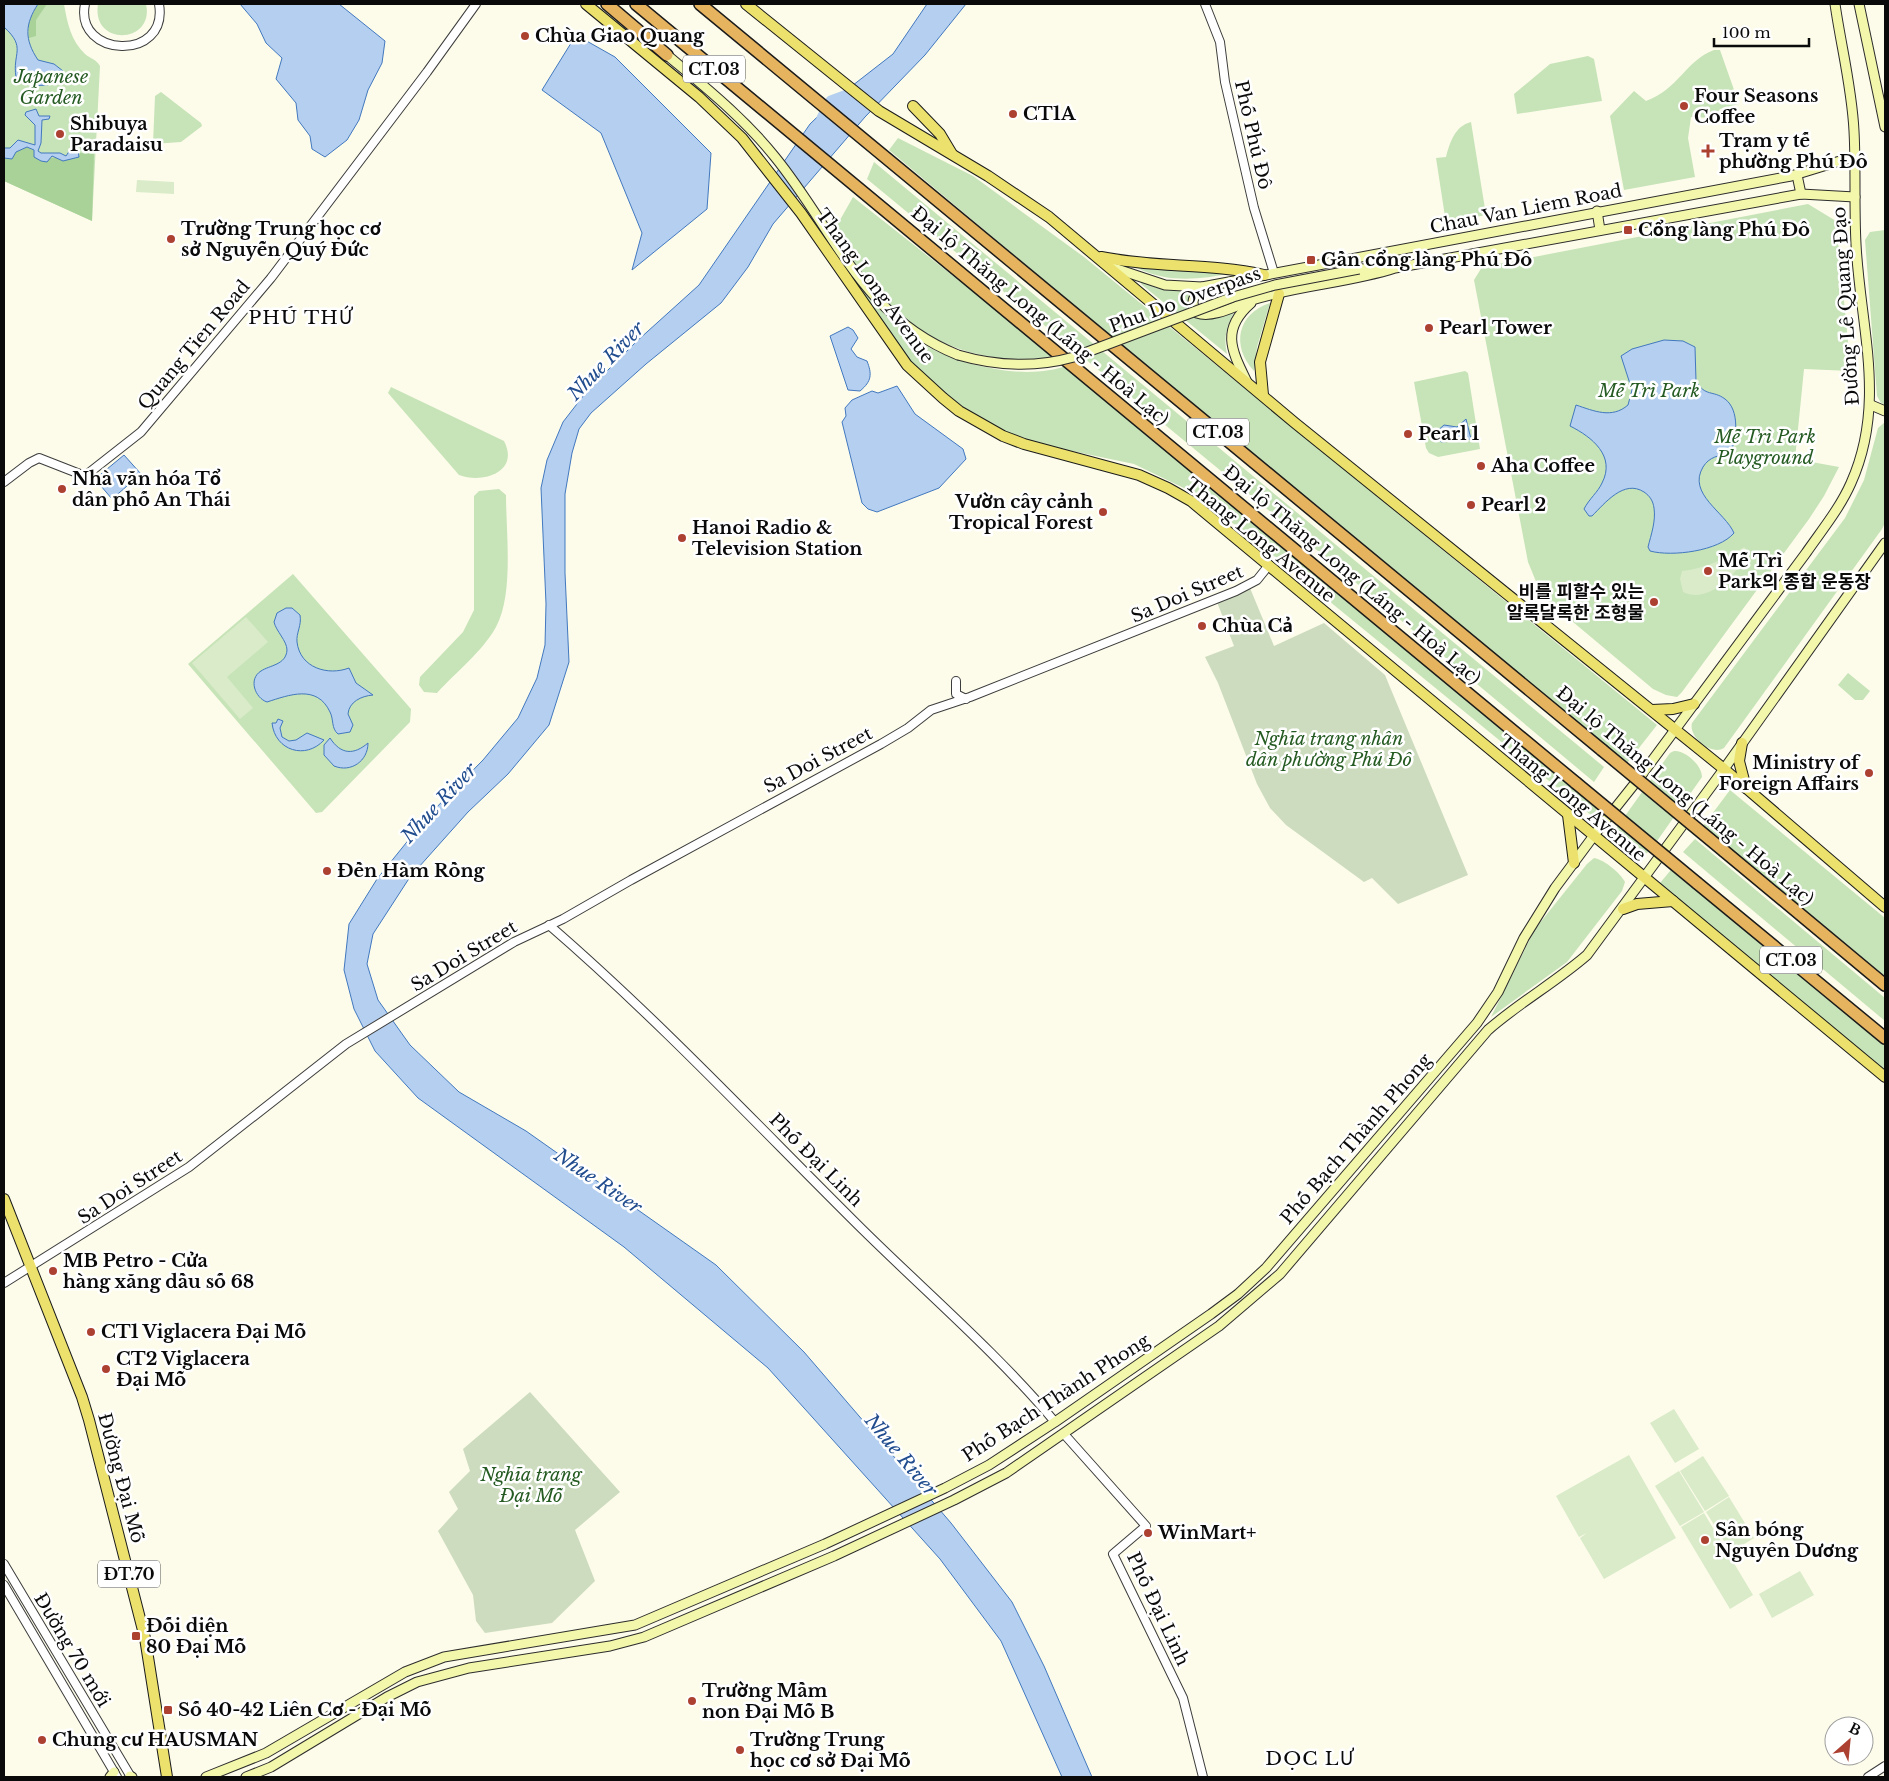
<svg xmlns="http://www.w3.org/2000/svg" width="1889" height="1781" font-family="'Libre Baskerville','Noto Sans KR',serif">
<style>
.green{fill:#c7e3b8}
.forest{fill:#a9d299}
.cemetery{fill:#cddcbe}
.pitch{fill:#d9ebc8}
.water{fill:#b4cfef;stroke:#4278bf}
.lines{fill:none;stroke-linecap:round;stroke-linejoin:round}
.river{stroke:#b4cfef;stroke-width:11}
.tertiary-casing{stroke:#3d3d3d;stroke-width:10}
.secondary-casing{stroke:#2c2c2c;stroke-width:11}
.primary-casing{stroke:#1b1b1b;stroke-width:12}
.motorway-casing{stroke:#1b1b1b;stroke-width:14}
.tertiary{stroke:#fff;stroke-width:8}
.secondary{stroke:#f3f7ab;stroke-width:9}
.primary{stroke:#ebe16c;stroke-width:10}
.motorway{stroke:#e6b35f;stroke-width:11}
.secondary-bridge-casing{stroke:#2c2c2c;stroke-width:11;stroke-linecap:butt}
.motorway-bridge-casing{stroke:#1b1b1b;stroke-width:14;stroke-linecap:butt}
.secondary-bridge{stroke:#f3f7ab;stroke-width:9}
.motorway-bridge{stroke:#e6b35f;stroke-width:11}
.poi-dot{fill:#ac4031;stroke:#fff;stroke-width:2}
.labels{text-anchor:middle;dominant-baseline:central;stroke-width:5;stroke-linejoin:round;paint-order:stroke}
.shield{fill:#fff;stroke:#545454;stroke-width:1}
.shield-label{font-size:16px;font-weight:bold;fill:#0a0a0a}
.poi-label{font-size:18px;font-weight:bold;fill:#0a0a0a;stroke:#fff;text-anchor:start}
.park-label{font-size:18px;font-style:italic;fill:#255b22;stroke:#fff}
.street-label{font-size:18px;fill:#0a0a0a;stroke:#fff}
.neighbourhood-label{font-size:19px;letter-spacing:1px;fill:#0a0a0a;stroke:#fff}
.water-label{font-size:19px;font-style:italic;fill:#214d8e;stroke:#fff}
</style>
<rect width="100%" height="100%" fill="#fdfcea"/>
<g class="green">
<path d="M4 4H64C67 22 71 41 85 54 91 59 96 59 100 66L92 221 4 181Z"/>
<path d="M98 4H146C155 44 91 47 98 4Z"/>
<path d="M1714 50H1720L1739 104 1720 109 1714 118 1691 117 1688 138 1695 177 1624 190 1610 116 1634 91 1646 101C1679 89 1685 61 1714 50Z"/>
<polygon points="1588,56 1594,59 1602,101 1517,114 1514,94 1550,64"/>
<polygon points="161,92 201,123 202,126 181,142 153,144 155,96"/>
<path d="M1471 122 1486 215 1446 223 1436 158 1446 157C1450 142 1455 126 1471 122Z"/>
<polygon points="898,138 973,176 1084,257 1657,725 1624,767 889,150"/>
<polygon points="874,162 1604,767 1594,782 1312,546 867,179"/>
<path d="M853 197 1056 357C984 367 926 345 875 293 859 276 846 253 832 234Z"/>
<polygon points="1808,204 1836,221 1851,371 1804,369 1795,459 1839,467 1824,496 1809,519 1682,692 1677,697 1666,695 1653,689 1542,596 1528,562 1474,280 1482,267"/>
<polygon points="1885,230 1885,405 1881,403 1877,396 1865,240 1870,232"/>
<path d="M825 239C877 307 905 354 996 369 1018 373 1046 374 1068 365L1597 809 1592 816 1252 538 1192 492 1134 464 1043 445 1013 435 983 420 946 395 906 356Z"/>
<path d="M1137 268 1232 273C1198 280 1168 283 1137 268Z"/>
<path d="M1142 282 1157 288 1194 291 1187 307C1191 329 1223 314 1236 309 1227 324 1223 337 1227 354L1141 284Z"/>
<path d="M1270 303 1257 347 1254 371C1231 346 1237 314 1270 303Z"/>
<polygon points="1465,371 1468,373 1480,449 1438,457 1429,453 1426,448 1414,382"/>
<path d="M391 387 504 441C520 472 483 484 459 475L388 393Z"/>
<path d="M1885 422V523L1882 529 1724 748C1712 756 1688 737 1692 723L1845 518 1864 480 1878 428Z"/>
<path d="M499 489 506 495C506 533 514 594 496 627 482 652 456 672 437 693L424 692 419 685 420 677 463 632 474 610V496L479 491Z"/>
<polygon points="293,574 411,709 410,722 322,812 316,813 188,664"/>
<polygon points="1848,673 1870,691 1863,700 1855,700 1838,685"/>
<path d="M1674 751C1685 750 1702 765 1702 777L1650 851C1636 861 1627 849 1617 841L1615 830 1670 753Z"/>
<polygon points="1730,790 1885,918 1885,976 1703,826"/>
<polygon points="1695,839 1885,998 1885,1021 1683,852"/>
<path d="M1594 858C1605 860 1620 873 1625 882L1622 891 1567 962 1491 1017 1535 929 1587 864Z"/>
<polygon points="1675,865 1885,1041 1885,1071 1660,883"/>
</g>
<g class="forest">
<polygon points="38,4 47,4 36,20 36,36 29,38 28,22"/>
<polygon points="27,147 49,158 79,157 80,153 94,154 92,221 4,181 4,158 12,159 16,152"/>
</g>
<g class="cemetery">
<polygon points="1250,588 1274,646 1324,623 1385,675 1468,875 1398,904 1372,878 1364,882 1286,825 1270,808 1257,784 1218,683 1205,657 1234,646 1217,602"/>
<polygon points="530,1392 620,1492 575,1530 595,1581 552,1623 485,1633 476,1621 473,1595 438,1531 458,1509 449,1492 470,1471 463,1449"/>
</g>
<g class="pitch">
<polygon points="137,180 174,182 174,194 136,192"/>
<path d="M1744 547 1748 551C1739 573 1708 605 1683 592L1680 579 1682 571C1706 568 1723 560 1744 547Z"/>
<polygon points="246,617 268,642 227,677 253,708 240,719 192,663"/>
<polygon points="1674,1409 1699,1449 1675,1463 1650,1423"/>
<polygon points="1629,1455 1676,1538 1604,1579 1580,1538 1587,1533 1579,1537 1556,1496"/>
<polygon points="1703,1456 1729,1496 1705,1511 1680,1471"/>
<polygon points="1679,1471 1704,1512 1680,1526 1655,1486"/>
<polygon points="1729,1497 1754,1538 1731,1552 1706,1512"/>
<polygon points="1704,1513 1753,1595 1730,1609 1681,1527"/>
<polygon points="1800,1571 1814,1595 1772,1618 1759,1594"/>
</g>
<g class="water">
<path d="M4 4H38C25 24 24 39 38 60L54 64 63 71 57 82C42 88 29 86 16 77 12 53 27 48 4 27Z"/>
<polygon points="240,4 339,4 385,41 382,63 368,90 359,120 347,140 325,157 312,149 310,136 298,120 296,103 276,79 282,58 266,43 257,24"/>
<polygon points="927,4 966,4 925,55 865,117 773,224 748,267 721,303 646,364 591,413 579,429 572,453 565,494 565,573 569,662 549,725 508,774 468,812 410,877 373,934 367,964 378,1000 410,1045 459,1092 526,1131 716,1265 804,1352 951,1523 1012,1602 1044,1666 1092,1777 1062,1777 1001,1641 940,1559 768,1368 624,1247 418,1098 375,1051 354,1009 344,970 349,924 377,879 427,817 483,760 518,718 537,678 545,645 546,604 541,488 547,460 563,422 587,391 637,341 699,285 810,124 839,96 893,54"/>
<polygon points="576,35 615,57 711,153 707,209 632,270 642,233 601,133 542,90"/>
<polygon points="36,109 39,116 50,116 49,119 42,120 41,143 38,151 41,153 60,153 66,156 70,150 78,150 79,157 63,161 52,156 47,162 41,161 34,157 34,150 27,147 16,152 12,159 4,158 4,148 10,148 18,140 35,145 35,125 25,115 26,112"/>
<path d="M848 327 853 330 858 338 851 349 857 357 867 361C872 374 872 381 860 391L848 390 830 336Z"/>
<path d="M1664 340 1683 341 1695 347 1696 381C1705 397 1713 390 1725 399 1740 410 1737 439 1730 454 1719 455 1709 457 1703 467 1687 494 1725 512 1734 533 1719 551 1672 557 1650 551L1648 547C1651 535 1656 521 1654 508 1653 501 1650 496 1644 492 1624 479 1605 503 1592 516H1589L1584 509C1589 499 1598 492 1602 483 1616 456 1592 437 1570 426L1576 405C1594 411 1612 419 1628 405L1632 390 1621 356 1632 349Z"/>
<polygon points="897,386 915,414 963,449 966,459 939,488 877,512 868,509 862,503 842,422 846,416 845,408 852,400 872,391 878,393"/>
<polygon points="1466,419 1471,439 1442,442 1436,439 1436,432 1444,425 1457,427"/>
<polygon points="124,455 141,474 112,499 95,479"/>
<path d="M286 608H292L300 615C302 625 296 633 297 642 300 668 328 676 349 668L356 683 373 695C361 696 349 702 348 714L353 725 350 732 338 734C331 728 334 720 330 712 317 684 289 695 267 702 255 698 248 679 261 671 270 665 286 665 287 650 287 641 276 631 274 622L277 613Z"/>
<path d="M278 719 283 721 280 728 282 737 289 741 296 740 307 733 324 740C306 760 275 751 272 723H276Z"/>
<path d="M330 738C341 755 354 755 368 743 368 761 351 773 334 766L324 755V745Z"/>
</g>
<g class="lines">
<polyline class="river" points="822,118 831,101 850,94"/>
<defs>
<g id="tertiary">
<path d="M85 4C74 58 169 62 159 4"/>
<polyline points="1205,4 1220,42 1225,82 1254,208 1274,273"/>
<polyline points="4,482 29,463 39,458 85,476 141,432 271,278 427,72 476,4"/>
<polyline points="956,681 956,694 966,699"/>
<path d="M549 925C660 1021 760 1128 863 1230 928 1294 997 1353 1055 1422"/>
<polyline points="4,1283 189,1167 346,1044 514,942 563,919 631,880 881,744 908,728 931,710 970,697 1236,591 1257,580 1269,565"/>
<polyline points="1064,1434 1146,1526 1113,1554 1183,1698 1203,1777"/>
<polyline points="4,1564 131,1777"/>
<polyline points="4,1585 117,1777"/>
<polyline points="1868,1777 1885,1766"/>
</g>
<g id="secondary">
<polyline points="1859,4 1885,127"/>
<path d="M667 55C705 87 744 118 775 157 836 232 861 316 958 355"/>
<polyline points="1797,175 1801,194"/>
<polyline points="1597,211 1600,230"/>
<polyline points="1111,267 1165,285 1202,287 1791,176 1853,157"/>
<polyline points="1359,269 1385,268"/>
<path d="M1202 287C1194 296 1189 302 1197 313 1213 319 1237 305 1252 300 1299 285 1349 283 1395 268L1801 194 1855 197"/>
<path d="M1247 382C1232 351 1220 330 1251 303"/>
<polyline points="1871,405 1885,411"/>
<polyline points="130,1776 132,1777"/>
<polyline points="110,1777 114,1772"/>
<path d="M206 1777 266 1753 405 1672 444 1657 635 1625 825 1544 945 1488 989 1465 1055 1422 1211 1314 1238 1294 1266 1268 1477 1023 1498 992 1524 938 1555 888 1601 826 1640 777 1806 553C1822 530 1840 508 1851 483 1887 403 1860 326 1856 244 1854 207 1856 168 1854 131 1852 88 1841 46 1835 4"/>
<path d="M246 1777 271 1767 387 1697 417 1682 469 1668 610 1646 644 1637 834 1556 954 1500 1006 1473 1219 1326 1280 1274 1488 1030C1520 1002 1556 982 1587 955L1724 769 1885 543"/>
</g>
<g id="primary">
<polyline points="586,4 699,97 742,138 801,213 907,365 943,398 959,411 1003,436 1024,444 1139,475 1168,488 1191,501 1885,1077"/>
<polyline points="746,4 879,111 988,176 1049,217 1295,423 1724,769 1885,907"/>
<polyline points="913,106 940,134 952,154"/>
<path d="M1101 257C1155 268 1210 263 1264 275"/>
<polyline points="1263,395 1260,362 1279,294"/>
<polyline points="1652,710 1673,709 1694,704"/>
<polyline points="1742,743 1739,761 1746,788"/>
<polyline points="1568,815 1574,863"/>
<polyline points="1623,909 1637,904 1673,901"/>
<polyline points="4,1199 82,1397 89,1420 145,1638 167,1777"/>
</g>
<g id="motorway">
<polyline points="607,4 667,55"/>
<polyline points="636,4 1576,783"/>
<polyline points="700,4 1602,750"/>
<polyline points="1724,851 1885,985"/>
<polyline points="1697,883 1885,1038"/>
</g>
</defs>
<use href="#tertiary" class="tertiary-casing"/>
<use href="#secondary" class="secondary-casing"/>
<use href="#primary" class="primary-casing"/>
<use href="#motorway" class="motorway-casing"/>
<use href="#tertiary" class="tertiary"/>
<use href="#secondary" class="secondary"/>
<use href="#primary" class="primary"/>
<use href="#motorway" class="motorway"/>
<defs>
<path id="secondary-bridge" d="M958 355C996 366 1035 368 1074 357L1233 297 1275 285 1359 269"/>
<g id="motorway-bridge">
<polyline points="1602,750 1724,851"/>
<polyline points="1576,783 1697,883"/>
</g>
</defs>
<use href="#secondary-bridge" class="secondary-bridge-casing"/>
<use href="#motorway-bridge" class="motorway-bridge-casing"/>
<use href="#secondary-bridge" class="secondary-bridge"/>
<use href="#motorway-bridge" class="motorway-bridge"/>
</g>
<g class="poi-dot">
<circle cx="525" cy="36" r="5"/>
<circle cx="1684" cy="106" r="5"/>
<circle cx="1013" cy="114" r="5"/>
<circle cx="60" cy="134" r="5"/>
<path d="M1705.5 143.5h5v5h5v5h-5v5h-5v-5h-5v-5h5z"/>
<rect x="1623" y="225" width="10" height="10" rx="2.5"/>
<circle cx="171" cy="239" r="5"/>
<rect x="1306" y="255" width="10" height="10" rx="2.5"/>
<circle cx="1429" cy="328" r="5"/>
<circle cx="1408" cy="434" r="5"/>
<circle cx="1481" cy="466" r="5"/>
<circle cx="62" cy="489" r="5"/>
<circle cx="1471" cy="505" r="5"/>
<circle cx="1103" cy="512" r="5"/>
<circle cx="682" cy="538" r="5"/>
<circle cx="1708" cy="571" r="5"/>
<circle cx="1654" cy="602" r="5"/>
<circle cx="1202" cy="626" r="5"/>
<circle cx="1869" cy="773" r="5"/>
<circle cx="327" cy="871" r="5"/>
<circle cx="53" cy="1271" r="5"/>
<circle cx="91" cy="1332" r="5"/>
<circle cx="106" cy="1369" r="5"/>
<circle cx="1148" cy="1533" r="5"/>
<circle cx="1705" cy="1540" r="5"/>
<rect x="131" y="1631" width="10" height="10" rx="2.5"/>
<circle cx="692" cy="1701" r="5"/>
<rect x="163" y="1705" width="10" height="10" rx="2.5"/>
<circle cx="42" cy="1740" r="5"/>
<circle cx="740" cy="1750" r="5"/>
</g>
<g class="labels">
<g class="shield">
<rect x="683" y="55.5" width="62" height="27" rx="4"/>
<rect x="1187" y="418.5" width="62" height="27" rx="4"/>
<rect x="1760" y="946.5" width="62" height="27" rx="4"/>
<rect x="98" y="1560.5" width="62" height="27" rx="4"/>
</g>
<g class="shield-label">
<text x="714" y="69">CT.03</text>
<text x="1218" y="432">CT.03</text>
<text x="1791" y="960">CT.03</text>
<text x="129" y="1574">ĐT.70</text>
</g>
<g class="poi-label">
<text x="535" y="36">Chùa Giao Quang</text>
<text x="1694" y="96">Four Seasons<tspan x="1694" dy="21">Coffee</tspan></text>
<text x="1023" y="114">CT1A</text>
<text x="70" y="124">Shibuya<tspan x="70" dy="21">Paradaisu</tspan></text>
<text x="1719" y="141">Trạm y tế<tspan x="1719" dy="21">phường Phú Đô</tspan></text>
<text x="181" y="229">Trường Trung học cơ<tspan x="181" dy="21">sở Nguyễn Quý Đức</tspan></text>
<text x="1638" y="230">Cổng làng Phú Đô</text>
<text x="1321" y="260">Gần cổng làng Phú Đô</text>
<text x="1439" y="328">Pearl Tower</text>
<text x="1418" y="434">Pearl 1</text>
<text x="1491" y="466">Aha Coffee</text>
<text x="72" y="479">Nhà văn hóa Tổ<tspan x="72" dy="21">dân phố An Thái</tspan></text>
<text x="1093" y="502" text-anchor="end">Vườn cây cảnh<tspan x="1093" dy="21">Tropical Forest</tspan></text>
<text x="1481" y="505">Pearl 2</text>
<text x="692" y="528">Hanoi Radio &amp;<tspan x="692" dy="21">Television Station</tspan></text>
<text x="1718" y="561">Mễ Trì<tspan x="1718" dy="21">Park의 종합 운동장</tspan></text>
<text x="1644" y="592" text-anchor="end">비를 피할수 있는<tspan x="1644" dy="21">알록달록한 조형물</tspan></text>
<text x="1212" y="626">Chùa Cả</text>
<text x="1859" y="763" text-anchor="end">Ministry of<tspan x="1859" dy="21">Foreign Affairs</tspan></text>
<text x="337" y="871">Đền Hàm Rồng</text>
<text x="63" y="1261">MB Petro - Cửa<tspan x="63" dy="21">hàng xăng dầu số 68</tspan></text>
<text x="101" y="1332">CT1 Viglacera Đại Mỗ</text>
<text x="116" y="1359">CT2 Viglacera<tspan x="116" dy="21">Đại Mỗ</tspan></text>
<text x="1715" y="1530">Sân bóng<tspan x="1715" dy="21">Nguyên Dương</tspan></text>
<text x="1158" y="1533">WinMart+</text>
<text x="146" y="1626">Đối diện<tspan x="146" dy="21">80 Đại Mỗ</tspan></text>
<text x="702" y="1691">Trường Mầm<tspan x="702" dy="21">non Đại Mỗ B</tspan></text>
<text x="178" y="1710">Số 40-42 Liên Cơ - Đại Mỗ</text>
<text x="52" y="1740">Chung cư HAUSMAN</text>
<text x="750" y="1740">Trường Trung<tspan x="750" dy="21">học cơ sở Đại Mỗ</tspan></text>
</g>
<g class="park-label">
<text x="51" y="77">Japanese<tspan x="51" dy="21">Garden</tspan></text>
<text x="1649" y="391">Mễ Trì Park</text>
<text x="1765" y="437">Mễ Trì Park<tspan x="1765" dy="21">Playground</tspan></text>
<text x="1329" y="739">Nghĩa trang nhân<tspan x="1329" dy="21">dân phường Phú Đô</tspan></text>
<text x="531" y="1475">Nghĩa trang<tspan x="531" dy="21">Đại Mỗ</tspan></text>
</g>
<g class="street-label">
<text transform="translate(1253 135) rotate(77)">Phố Phú Đô</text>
<text transform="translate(1526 209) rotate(-11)">Chau Van Liem Road</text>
<text transform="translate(875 286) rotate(54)">Thang Long Avenue</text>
<text transform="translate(1185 300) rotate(-20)">Phu Do Overpass</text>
<text transform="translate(1846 306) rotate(-94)">Đường Lê Quang Đạo</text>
<text transform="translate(1040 316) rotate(40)">Đại lộ Thăng Long (Láng - Hoà Lạc)</text>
<text transform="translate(194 345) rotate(-50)">Quang Tien Road</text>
<text transform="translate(1260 540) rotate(39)">Thang Long Avenue</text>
<text transform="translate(1352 575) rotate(40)">Đại lộ Thăng Long (Láng - Hoà Lạc)</text>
<text transform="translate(1187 594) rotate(-23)">Sa Doi Street</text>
<text transform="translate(818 760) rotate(-28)">Sa Doi Street</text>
<text transform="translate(1685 796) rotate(40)">Đại lộ Thăng Long (Láng - Hoà Lạc)</text>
<text transform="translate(1572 798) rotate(40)">Thang Long Avenue</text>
<text transform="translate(464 956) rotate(-31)">Sa Doi Street</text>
<text transform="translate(1356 1139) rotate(-49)">Phố Bạch Thành Phong</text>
<text transform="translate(816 1160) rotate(45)">Phố Đại Linh</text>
<text transform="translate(130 1187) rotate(-33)">Sa Doi Street</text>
<text transform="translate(1056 1398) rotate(-33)">Phố Bạch Thành Phong</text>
<text transform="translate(121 1478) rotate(75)">Đường Đại Mỗ</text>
<text transform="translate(1158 1609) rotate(65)">Phố Đại Linh</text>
<text transform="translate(72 1650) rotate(59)">Đường 70 mới</text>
</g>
<g class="neighbourhood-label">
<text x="301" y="317">PHÚ THỨ</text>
<text x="1310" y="1758">DỌC LƯ</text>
</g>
<g class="water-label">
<text transform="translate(606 361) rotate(-46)">Nhue River</text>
<text transform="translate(439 803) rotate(-47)">Nhue River</text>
<text transform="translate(598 1181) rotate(34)">Nhue River</text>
<text transform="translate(901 1455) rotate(50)">Nhue River</text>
</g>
</g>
<rect width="1889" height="1781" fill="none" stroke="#0a0a0a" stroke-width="10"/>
<g transform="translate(1849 1741) rotate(27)"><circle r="24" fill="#ffffff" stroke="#9d9d9d"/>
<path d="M0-4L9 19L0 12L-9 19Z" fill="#ac4031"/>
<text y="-8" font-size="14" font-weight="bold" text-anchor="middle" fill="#0a0a0a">B</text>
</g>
<path d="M1714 38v8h95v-8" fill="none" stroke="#0a0a0a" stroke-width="2.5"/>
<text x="1722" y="38" font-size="15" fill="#0a0a0a" stroke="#ffffff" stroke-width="4" paint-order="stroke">100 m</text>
</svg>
